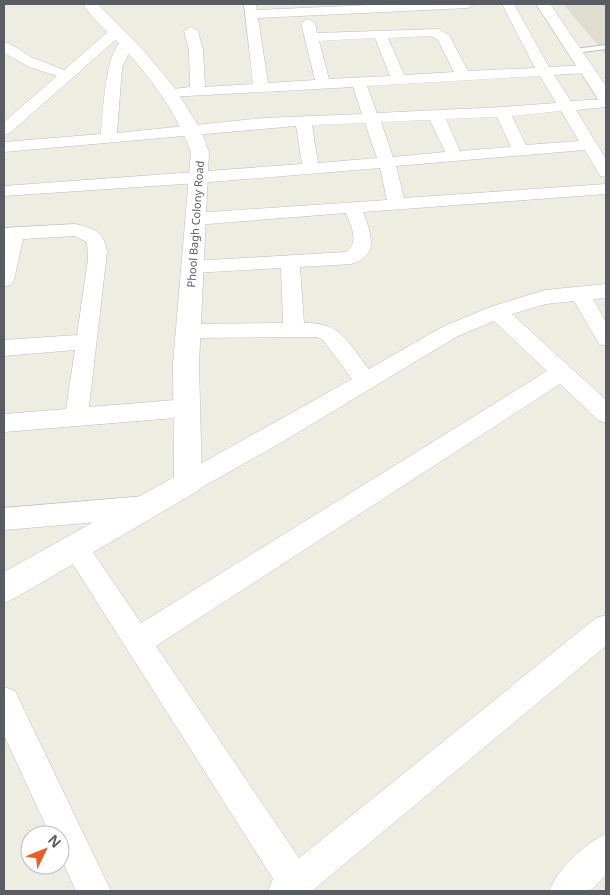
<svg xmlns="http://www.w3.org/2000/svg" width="610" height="895" font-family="'Noto Sans',sans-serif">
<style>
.education{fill:#deddd0}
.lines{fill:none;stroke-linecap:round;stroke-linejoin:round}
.lane-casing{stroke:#bcbdc3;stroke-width:2}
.street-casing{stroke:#bcbdc3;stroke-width:1}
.secondary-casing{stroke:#bcbec6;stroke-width:1}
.lane{fill:#fff;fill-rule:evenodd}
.street{fill:#fff;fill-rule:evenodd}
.secondary{fill:#fff;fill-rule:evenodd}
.labels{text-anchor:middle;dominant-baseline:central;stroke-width:4.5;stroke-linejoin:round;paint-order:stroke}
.far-street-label{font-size:11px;fill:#5a5c63;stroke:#fff}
</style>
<rect width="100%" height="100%" fill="#edede1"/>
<polygon class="education" points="606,4 606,55 564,5"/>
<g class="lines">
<defs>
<polygon id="lane" points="606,45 606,49 575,53 571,51 575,49"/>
<g id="street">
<path d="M244 4H256L257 10 391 4H474L468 8 258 18 268 83 315 80 301 23 308 19 315 23 317 33 438 29 449 35 468 71 535 68 502 4H514L549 67 587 65 592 66 594 69 592 72 587 73 554 75 571 101 606 99V107L576 110 606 159V177L600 176 585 150 396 166 404 198 606 184V194L363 212C371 233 380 256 351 264L300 267 304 323C342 322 347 342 369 369L442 327 490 307 545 290 606 284V298L593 299 606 322V346L599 344 574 301 546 304 512 314 606 400V423L598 420 560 384 156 646 299 858 596 618 606 615V646L312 891H268L273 879 62 547 66 539 75 535 84 539 141 623 547 371 494 321 456 337 284 441 197 490 188 493 179 490 176 483 179 476 352 379 323 340 317 337 188 338 181 336 178 331 181 326 188 324 283 323 281 268 192 273 185 271 182 267 185 263 192 261 346 252C360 242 351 226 346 213L195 225 189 223 186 219 189 215 195 213 387 200 380 168 198 183 4 196V186L302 164 296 126 4 152V142L101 134C103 115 105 44 126 39L133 43 122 68 117 133 264 118 362 114 353 87 170 97 165 96 163 93 165 90 190 87 189 50 184 31 191 27 198 31 203 50 205 87 253 84ZM431 36 438 40 454 72 404 75 388 38ZM375 38 390 76 329 79 319 41ZM540 76 556 103 502 107 377 113 367 86ZM561 111 579 141 526 145 512 116ZM497 117 511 147 460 151 446 119ZM430 120 445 152 393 157 381 122ZM365 123 377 158 318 163 312 125Z"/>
<polygon points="116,28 121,29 123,32 121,35 10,133 4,135 4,122 57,76 29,67 6,54 4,53 4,42 9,43 31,57 64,70 111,29"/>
<path d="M75 224C93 228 105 232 107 252L89 407 187 399 195 402 198 408 195 414 187 417 4 432V414L66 409 75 350 4 356V340L77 335 88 259 87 242 75 236 23 239 14 280 11 285 4 286V228Z"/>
<polygon points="145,496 154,499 158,507 154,515 145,518 4,530 4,508"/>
<polygon points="4,687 15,691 111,891 76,891 60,856 60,835 50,835 4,735"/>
<path d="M606 834V875L590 891H549C556 871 586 842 606 834Z"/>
</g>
<g id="secondary">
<path d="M83 4H98L144 51 174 87 201 130 209 152 199 364 202 483 198 491 15 598 4 603V572L174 477 173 364 191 152C175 109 150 77 119 43 107 31 91 18 83 4Z"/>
<polygon points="536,4 550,4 606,86 606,103 600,102"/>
</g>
</defs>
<use href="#lane" class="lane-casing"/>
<use href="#street" class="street-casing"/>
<use href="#secondary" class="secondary-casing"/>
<use href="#lane" class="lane"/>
<use href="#street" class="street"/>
<use href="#secondary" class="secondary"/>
</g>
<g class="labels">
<g class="far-street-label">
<text transform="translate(195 224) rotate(-86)">Phool Bagh Colony Road</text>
</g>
</g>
<rect width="610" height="895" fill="none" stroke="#5a5c63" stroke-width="10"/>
<g transform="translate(45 850) rotate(47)"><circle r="24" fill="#ffffff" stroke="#bdbec1"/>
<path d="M0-4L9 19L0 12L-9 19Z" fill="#ef5b25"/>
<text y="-8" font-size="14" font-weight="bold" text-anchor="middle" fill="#5a5c63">N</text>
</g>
</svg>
